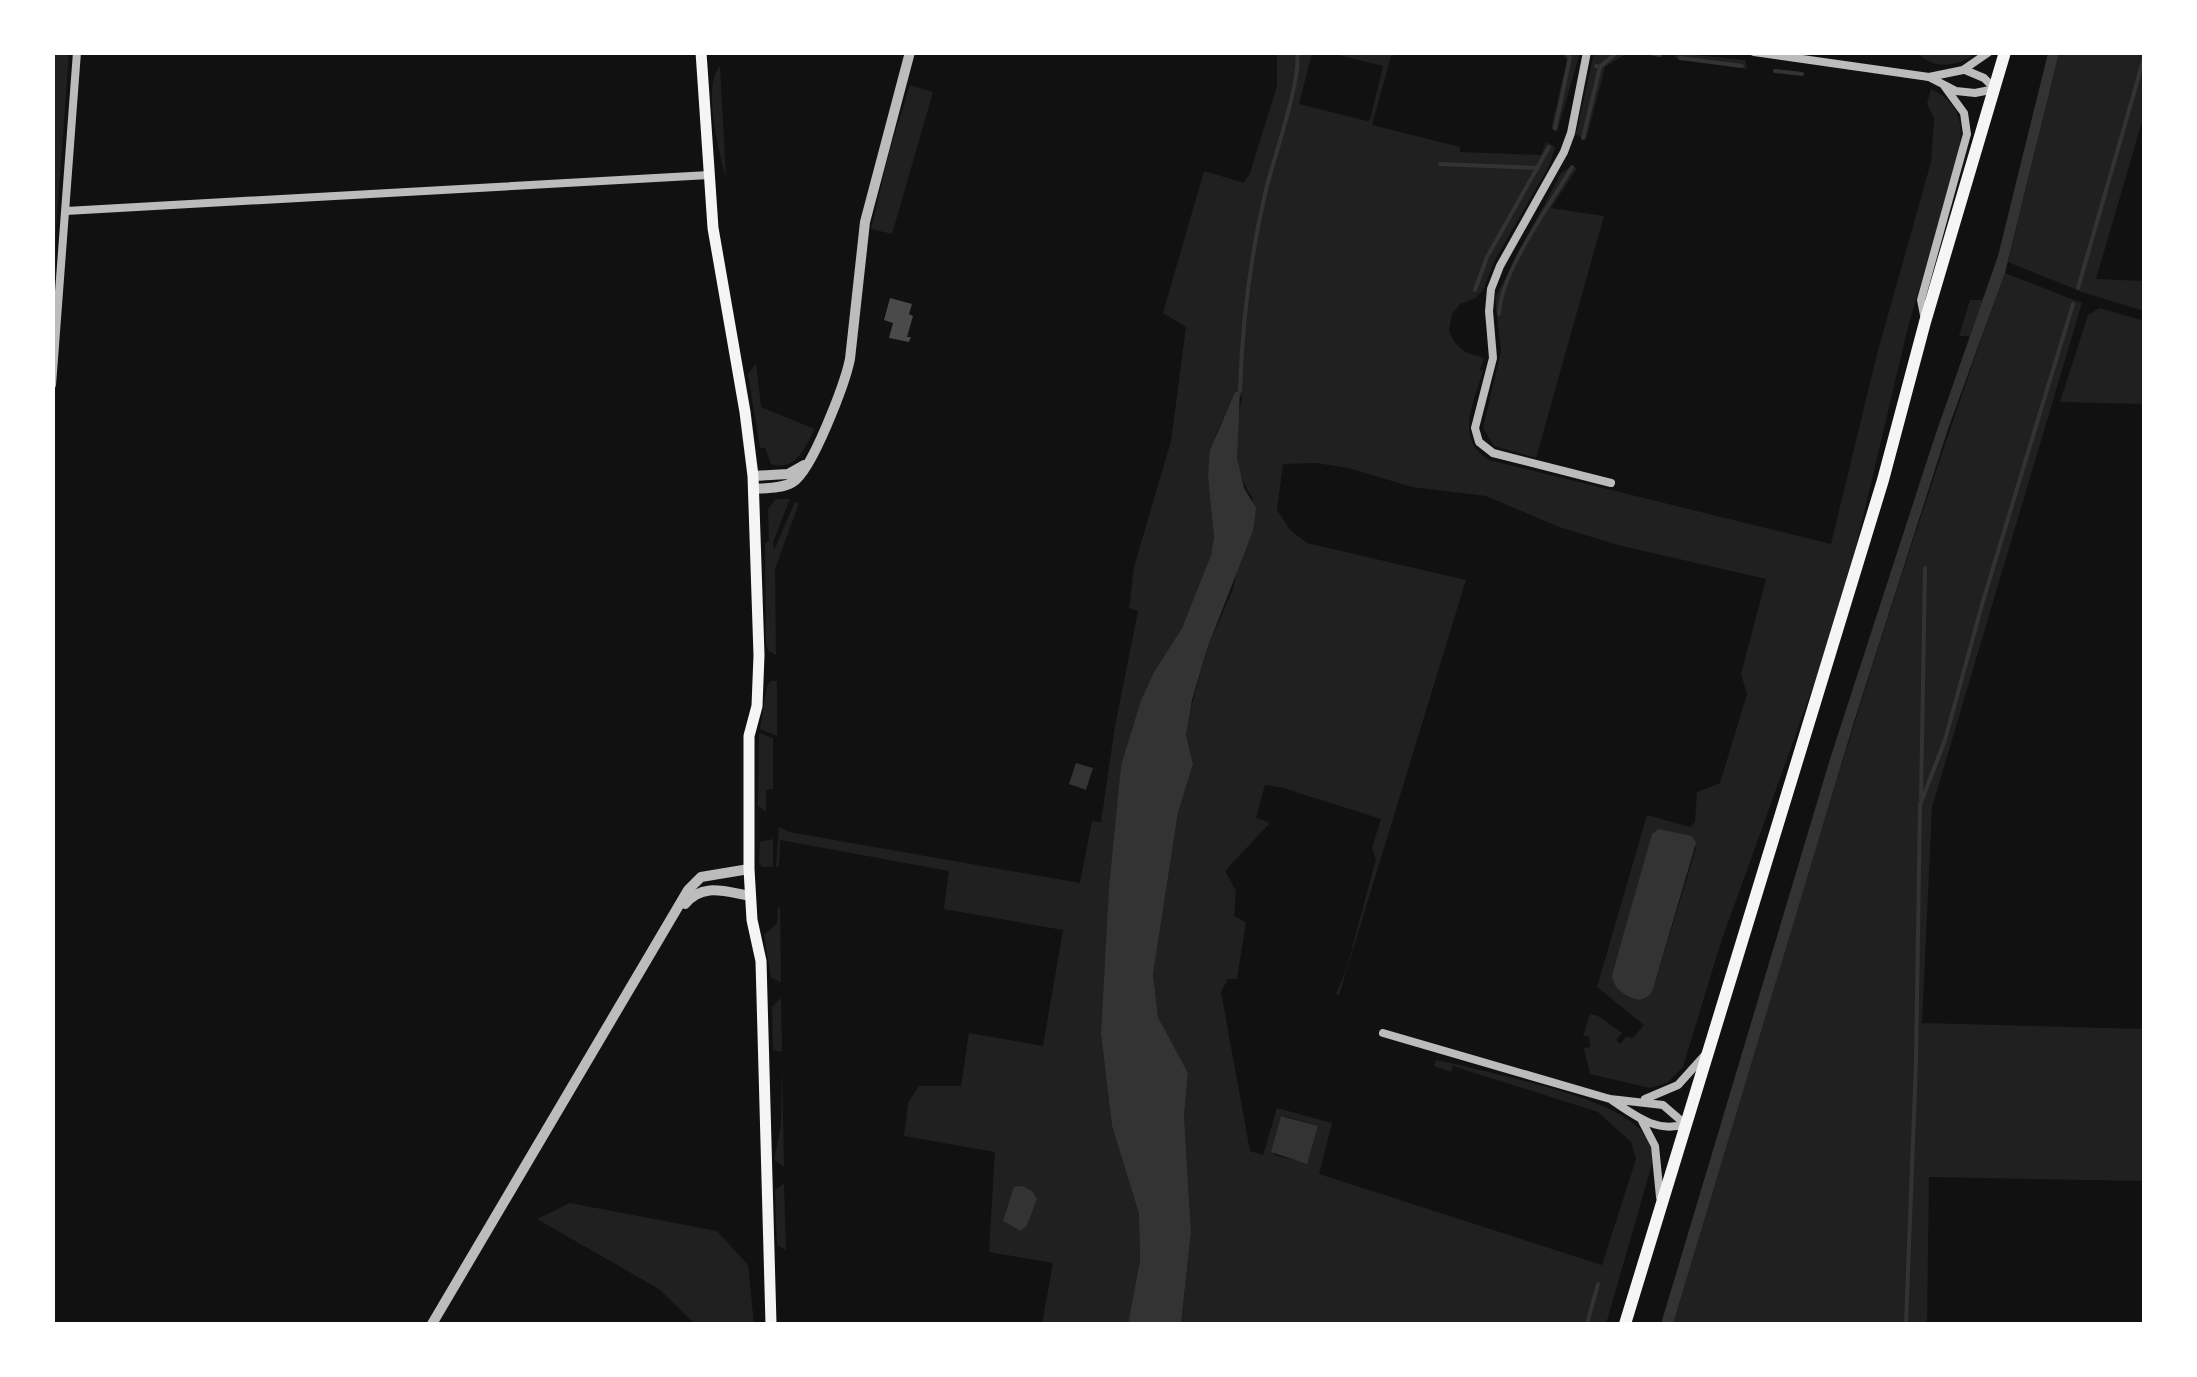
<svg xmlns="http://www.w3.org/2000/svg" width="2197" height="1377" font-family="'Archivo Narrow',sans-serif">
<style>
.green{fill:#202020;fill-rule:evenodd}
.water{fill:#333}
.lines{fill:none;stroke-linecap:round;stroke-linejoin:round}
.stream{stroke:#333;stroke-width:4}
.building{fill:#4a4a4a}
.minor{stroke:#bcbcbc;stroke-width:8}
.tertiary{stroke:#bcbcbc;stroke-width:10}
.secondary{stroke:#f5f5f5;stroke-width:11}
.primary{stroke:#f5f5f5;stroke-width:12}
</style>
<rect width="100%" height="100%" fill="#111"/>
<g class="green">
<polygon points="52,53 69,53 53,271 52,271"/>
<path d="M1277 53H1312L1299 104 1367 121 1370 120 1383 66 1330 53H1407L1391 56 1372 125 1460 147V152L1541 155 1546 142 1555 147 1550 164 1495 260 1483 290 1476 298 1460 304 1452 314 1449 331 1455 343 1465 352 1484 358 1480 370 1483 371C1474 402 1454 439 1489 460L1831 544 1877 354 1931 162 1934 118 1927 104 1931 89C1964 104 1964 130 1957 162L1909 323 1854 555 1820 667 1720 945 1683 1067 1667 1083 1650 1088 1590 1074 1584 1048 1590 1047 1589 1036H1583L1590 1014 1598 1016 1622 1033 1616 1040 1620 1044 1626 1037 1633 1038 1644 1025 1597 987 1647 815 1690 827 1695 822 1697 792 1720 783 1747 694 1741 674 1766 579 1618 545 1559 527 1486 496 1412 487 1348 468 1316 463 1283 464 1277 510 1290 530 1307 543 1466 580 1339 995 1336 994 1346 971 1376 859 1372 848 1381 819 1280 787 1265 785 1256 818 1269 822 1268 825 1225 871 1236 891 1234 916 1246 922 1237 979H1228L1221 992 1250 1151 1263 1155 1277 1108 1332 1123 1319 1174 1602 1265 1636 1159 1631 1142 1598 1112 1453 1066 1451 1072 1434 1066 1436 1060 1460 1065C1504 1077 1628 1099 1648 1140 1652 1148 1652 1156 1652 1164L1606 1324H1181L1191 1232 1184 1115 1188 1073 1158 1017 1153 974 1178 813 1193 764 1186 735 1187 722 1207 649 1233 589 1253 498C1231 471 1235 429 1242 397L1235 393 1216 434 1208 478 1214 537 1211 555 1182 628 1154 672 1141 700 1121 765 1101 1034 1112 1126 1139 1214 1140 1260 1128 1324H1042L1053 1263 989 1252 995 1152 904 1136 908 1103 919 1086H961L969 1033 1043 1046 1063 930 944 909 949 871 780 840 779 867H776L779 827 789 832 1080 883 1092 821 1101 822 1115 726 1138 611 1129 608 1134 567 1171 441 1186 327 1163 313 1204 171 1244 183 1250 173 1277 86ZM1655 830 1691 836 1696 848 1653 989 1612 975ZM1284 1116 1318 1126 1307 1163 1274 1155Z"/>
<polygon points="1562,53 1580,53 1557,132 1551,129 1567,60"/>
<polygon points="1594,53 1627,53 1605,67 1586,140 1576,134"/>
<polygon points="1675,53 1745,60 1747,69 1675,58"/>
<path d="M1918 53V52L1977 53C1959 66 1934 71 1918 53Z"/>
<polygon points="2059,53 2144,53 2144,115 2096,279 2144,281 2144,311 2082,292 2008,262"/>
<path d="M720 66 726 178C719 153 702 86 720 66Z"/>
<polygon points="910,85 933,92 892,234 871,229 889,153"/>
<polygon points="1572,166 1577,168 1574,173 1551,208 1604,216 1536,458 1494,446 1483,428 1501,351 1495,298 1561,173"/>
<path d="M2005 273 2082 303 1932 807 1922 1023 2144 1029V1181L1929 1177 1927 1324H1673C1779 972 1880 619 2005 273Z"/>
<polygon points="1970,300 1983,300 1970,336 1959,336"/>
<polygon points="2100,308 2144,321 2144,404 2060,402 2088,315"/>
<path d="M756 364 761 407 815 429C805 447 796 472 771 464L765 448H760L748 374Z"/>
<polygon points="776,499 790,499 773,542 774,550 795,502 799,503 775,569 776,655 769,651 766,645 765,543 769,541 768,509"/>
<polygon points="771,681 777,681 777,736 760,729 767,686"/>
<polygon points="759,733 773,738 773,789 766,790 766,812 758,806"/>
<polygon points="773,839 773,867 762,867 759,863 760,842"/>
<polygon points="778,907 780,907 781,982 771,978 764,935 777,923"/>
<polygon points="781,998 782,1052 773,1050 772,1007"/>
<polygon points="782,1063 784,1167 774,1160 781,1125"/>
<polygon points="784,1184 786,1250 777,1245 775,1190"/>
<polygon points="570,1203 717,1231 748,1265 754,1324 695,1324 659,1289 537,1219"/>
</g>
<g class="water">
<polygon points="2048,53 2059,53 2005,273 1948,429 1854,722 1673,1324 1661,1324 1830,759 1935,436 1998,256"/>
<polygon points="1240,391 1237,458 1244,488 1256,508 1253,531 1207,649 1192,700 1186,735 1193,764 1178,813 1153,974 1158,1017 1188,1073 1184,1115 1191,1232 1181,1324 1128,1324 1140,1260 1139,1214 1112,1126 1101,1034 1109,889 1121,765 1141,700 1154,672 1182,628 1211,555 1214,537 1208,478 1210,450 1235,392"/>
<polygon points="1076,763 1093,768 1086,790 1069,784"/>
<path d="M1658 829 1692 836 1696 843 1653 989 1649 996 1640 1000C1627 998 1613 989 1612 975L1652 834Z"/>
<polygon points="1281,1116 1318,1126 1307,1164 1271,1152"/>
<polygon points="1022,1186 1032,1191 1037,1199 1027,1225 1021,1231 1003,1221 1014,1187"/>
</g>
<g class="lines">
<g class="stream">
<polyline points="1363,52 1402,52"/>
<polyline points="1646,52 1660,55"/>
<polyline points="1680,58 1742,66"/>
<polyline points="1600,67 1617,52"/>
<polyline points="1775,71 1802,74"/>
<polyline points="1555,128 1570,58 1566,52"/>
<polyline points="1583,138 1600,67 1596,66"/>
<polyline points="1440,164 1538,168"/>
<polyline points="2078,288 2144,58"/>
<polyline points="1475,290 1487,257 1549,147"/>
<path d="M1499 314C1501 271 1549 207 1572 167"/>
<path d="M1240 391C1242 325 1250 259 1265 194 1272 162 1302 80 1297 52"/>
<polyline points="1921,798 1925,568"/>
<polyline points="1587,1324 1598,1284"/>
<polyline points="1906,1324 1916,1062 1920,805 1945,740 1983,601 2073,304"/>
</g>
</g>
<polygon class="building" points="890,298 912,304 909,314 913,316 907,337 911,337 909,342 889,338 893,323 884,320"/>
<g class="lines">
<g class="minor">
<polyline points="1587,52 1571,133 1564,152 1500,266 1491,289 1489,311 1493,358 1475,428 1479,442 1493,453 1611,483"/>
<polyline points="1754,52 1929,77 1956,91 1975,93 1995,89"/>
<polyline points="1965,70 1984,78 1995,89"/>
<polyline points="1929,77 1963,70 1989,52"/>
<polyline points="66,211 709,175"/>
<polyline points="1924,315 1921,300 1967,134 1964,113 1945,87"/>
<polyline points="52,385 77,52"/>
<path d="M1383 1033 1610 1099 1663 1105 1685 1124C1656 1134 1633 1114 1610 1099"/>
<polyline points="1645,1099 1678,1085 1705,1055"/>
<polyline points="1642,1121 1655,1146 1660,1197"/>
</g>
<g class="tertiary">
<polyline points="753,476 788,474 804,465"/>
<path d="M753 489C765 488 782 489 793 482 812 471 845 383 850 359L865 222 910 52"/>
<path d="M685 904C703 882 726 892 751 896"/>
<polyline points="432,1324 688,890 701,877 749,869"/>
</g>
<polyline class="secondary" points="701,52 713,228 745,412 753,476 759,655 757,706 749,736 749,869 752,920 761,961 771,1324"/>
<polyline class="primary" points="1625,1324 1883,480 1925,322 2005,52"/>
</g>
<rect width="2197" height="1377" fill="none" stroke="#ffffff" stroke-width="110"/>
</svg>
